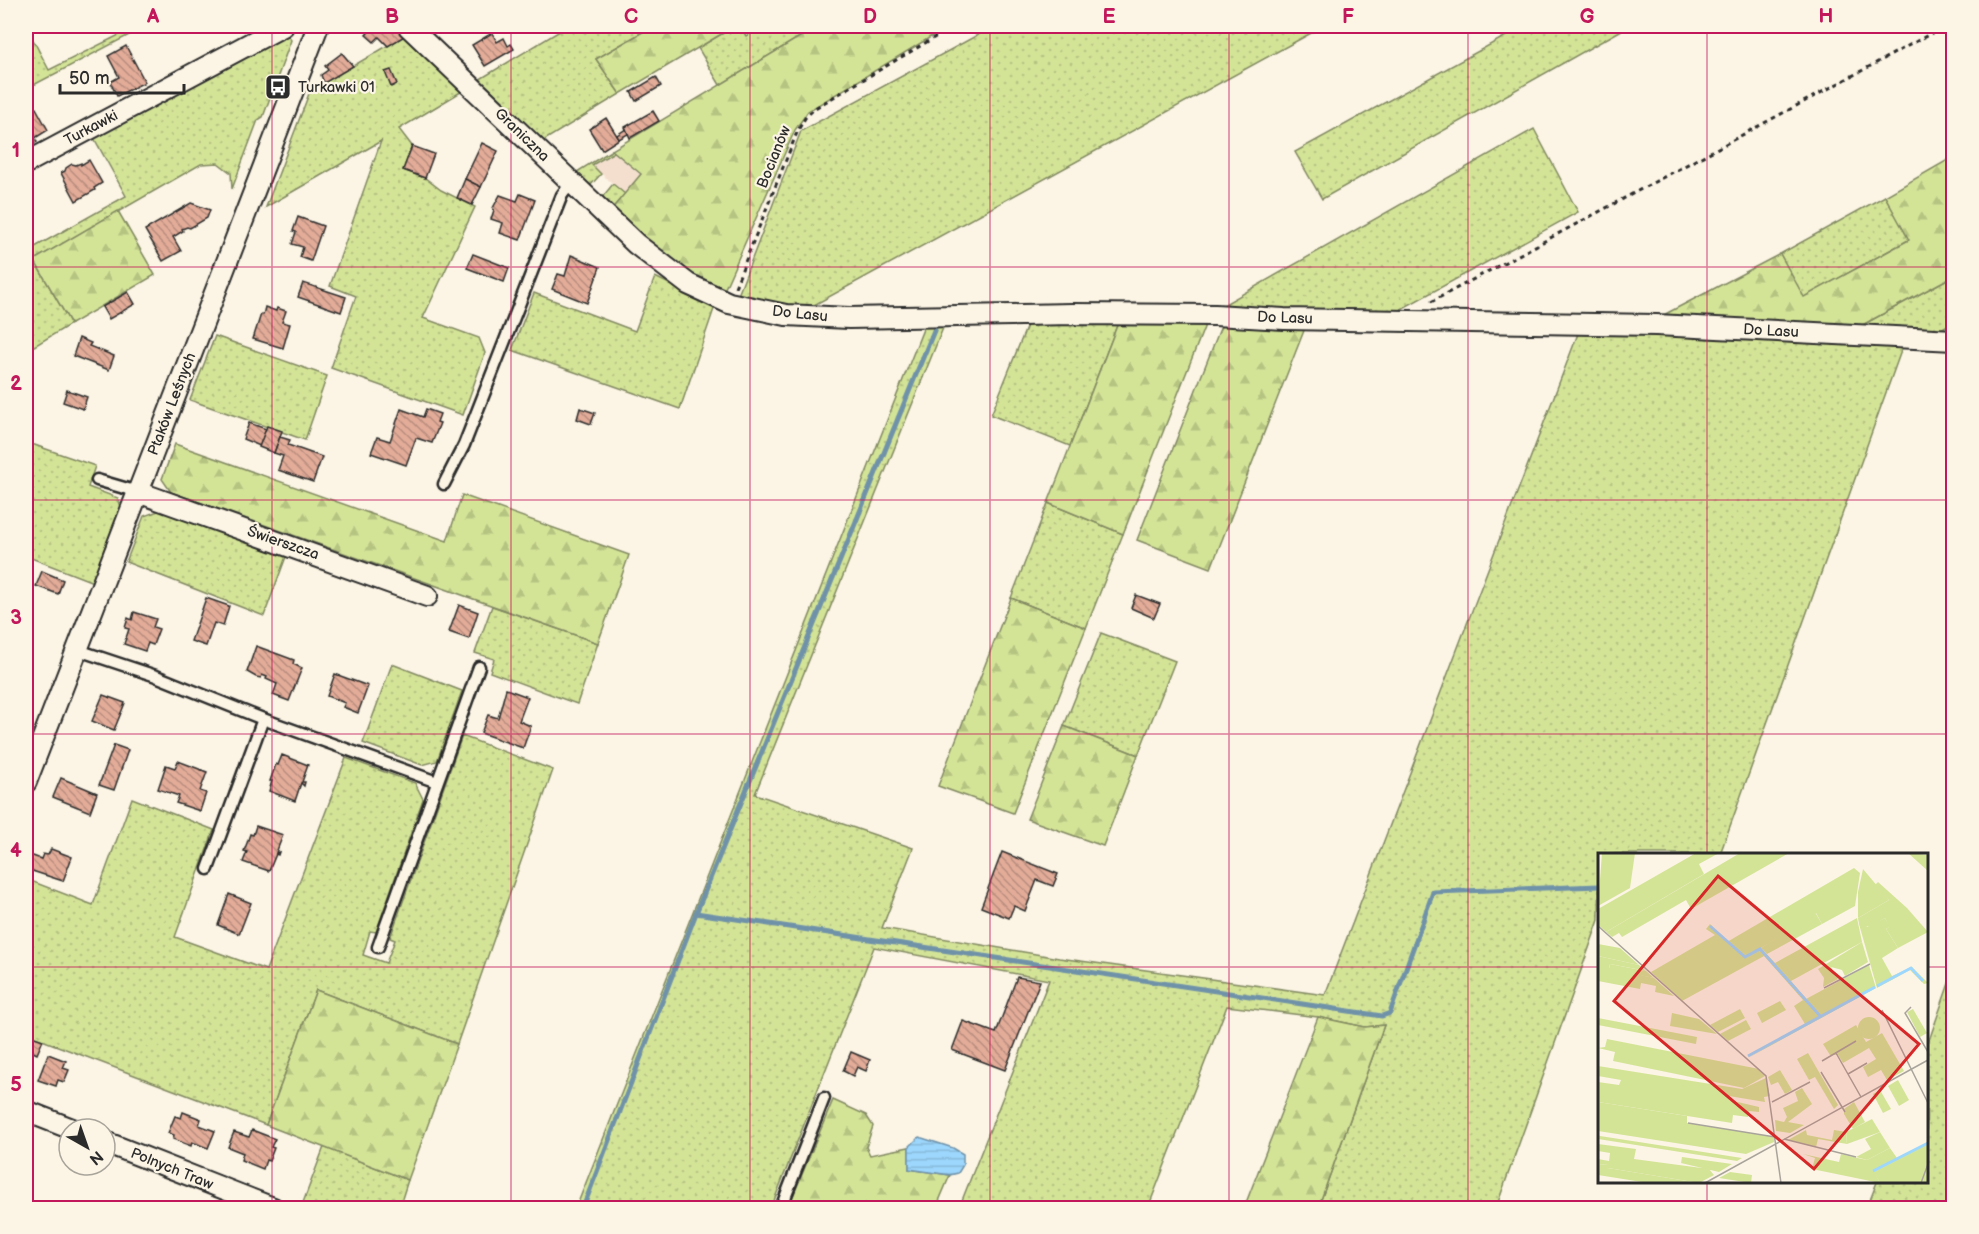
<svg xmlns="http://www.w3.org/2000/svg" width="1979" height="1234" font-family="'Balsamiq Sans',sans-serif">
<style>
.built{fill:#f4dfce}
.grass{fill:url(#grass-dots);stroke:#808861;stroke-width:1.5}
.forest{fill:url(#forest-firs);stroke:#808861;stroke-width:1.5}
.water{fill:url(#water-rules);stroke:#6f92a9;stroke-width:1.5}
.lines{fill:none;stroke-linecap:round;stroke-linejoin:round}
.stream{stroke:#6f92a9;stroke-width:5}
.building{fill:url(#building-back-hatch);stroke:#2b2b2b;stroke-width:1.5}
.lane-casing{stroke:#2b2b2b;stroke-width:15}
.street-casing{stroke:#2b2b2b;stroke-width:24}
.path{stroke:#2b2b2b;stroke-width:3;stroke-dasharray:4.5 4.5;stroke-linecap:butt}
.lane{stroke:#fcf5e5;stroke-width:10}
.street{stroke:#fcf5e5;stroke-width:20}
.grid{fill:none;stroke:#c2185b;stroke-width:1.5;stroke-opacity:0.55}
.labels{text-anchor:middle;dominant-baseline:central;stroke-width:4.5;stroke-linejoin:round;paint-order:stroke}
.poi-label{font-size:15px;fill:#2b2b2b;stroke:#fcf5e5;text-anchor:start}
.street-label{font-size:15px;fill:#2b2b2b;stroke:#fcf5e5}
.inset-river{fill:none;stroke:#9dd7fd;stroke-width:3}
.inset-road{fill:none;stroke:#a8a49b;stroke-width:1.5}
.view{fill:#d62828;fill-opacity:0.15;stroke:#d62828;stroke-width:3}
.inset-edge{fill:none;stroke:#2b2b2b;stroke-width:3}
.neatline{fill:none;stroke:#c2185b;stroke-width:2}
.grid-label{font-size:20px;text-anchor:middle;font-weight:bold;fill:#c2185b}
</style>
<defs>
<pattern id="grass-dots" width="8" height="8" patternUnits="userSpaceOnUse" patternTransform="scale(1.5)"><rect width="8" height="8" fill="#d4e497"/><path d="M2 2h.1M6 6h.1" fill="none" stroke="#b6c482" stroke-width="1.8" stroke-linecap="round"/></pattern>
<pattern id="forest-firs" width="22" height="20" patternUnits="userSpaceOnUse" patternTransform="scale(1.5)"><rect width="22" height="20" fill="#d4e497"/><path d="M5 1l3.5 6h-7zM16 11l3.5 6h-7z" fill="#b6c482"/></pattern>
<pattern id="water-rules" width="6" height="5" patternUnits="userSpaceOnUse" patternTransform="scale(1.5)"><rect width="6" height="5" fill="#9dd7fd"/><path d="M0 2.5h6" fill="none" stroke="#87b9d9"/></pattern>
<pattern id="building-back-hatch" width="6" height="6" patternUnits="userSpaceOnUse" patternTransform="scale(1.5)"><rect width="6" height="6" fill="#e3ac99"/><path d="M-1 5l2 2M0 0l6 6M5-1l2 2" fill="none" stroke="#b88c7d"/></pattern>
</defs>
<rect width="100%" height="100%" fill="#fcf5e5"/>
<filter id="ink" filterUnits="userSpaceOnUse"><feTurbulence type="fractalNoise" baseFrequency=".0167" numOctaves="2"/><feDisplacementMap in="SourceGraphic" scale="12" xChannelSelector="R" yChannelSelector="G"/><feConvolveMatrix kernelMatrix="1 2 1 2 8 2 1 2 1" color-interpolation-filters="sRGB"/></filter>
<g filter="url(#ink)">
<polygon class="built" points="614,152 641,174 625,194 592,166"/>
<g class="grass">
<polygon points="26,26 49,70 131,29 137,31 26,89"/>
<polygon points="568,26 653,26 596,59 620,94 546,139 542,145 477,81"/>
<polygon points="735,26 740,26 746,36 764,26 818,26 720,85 698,48"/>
<polygon points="994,26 1324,26 805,310 737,298 801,131"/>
<polygon points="1524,26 1629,26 1322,199 1295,152"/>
<polygon points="285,31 291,40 263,117 258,120 232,189 231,173 218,163 201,164 34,260 71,324 26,351 26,252 126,196 94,138"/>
<polygon points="406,35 464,90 399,129 412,146 403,170 425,178 441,190 475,207 423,318 479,338 485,353 463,415 331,368 356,296 330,286 381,141 266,207 310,91"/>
<polygon points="1534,129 1578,212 1396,312 1216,309"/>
<polygon points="612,150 614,152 592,165 601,174 588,188 572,175"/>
<polygon points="613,184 625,194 611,210 599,201"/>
<polygon points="1885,196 1910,239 1803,298 1780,254"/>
<polygon points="1953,276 1953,322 1936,332 1855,329"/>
<polygon points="655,277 715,306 680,409 512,350 534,293 635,331"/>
<polygon points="945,323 755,794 913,848 882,928 1059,958 1325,995 1579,331 1902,348 1720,854 1600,854 1599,920 1496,1208 1318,1208 1384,1025 1365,1027 1318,1017 1227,1006 1148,1208 959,1208 1049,980 874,947 771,1208 576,1208 925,324"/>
<polygon points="1028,323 1118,323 1070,446 991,415"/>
<polygon points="215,336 327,376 305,440 190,400"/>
<polygon points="26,442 95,466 88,487 118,498 121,507 93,582 26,556"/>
<polygon points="1048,503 1123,534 1086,628 1011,598"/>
<polygon points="161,510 287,554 264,616 126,562 144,516"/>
<polygon points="492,606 598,643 577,704 490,672 494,659 475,653"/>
<polygon points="1101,633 1175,661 1138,755 1064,726"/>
<polygon points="392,664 462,691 437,761 422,765 363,743"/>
<polygon points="462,736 553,770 457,1044 316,990 266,1125 26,1034 26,879 93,905 132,798 214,830 175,937 266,970 346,758 415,783 423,799 376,932 370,931 363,955 386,963 395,940 390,938"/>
<polygon points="1953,972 1953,1208 1867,1208 1877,1182 1926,1182 1927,1046"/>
<polygon points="324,1147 408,1180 399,1208 301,1208"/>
</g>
<g class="forest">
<polygon points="653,26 735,26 620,94 596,59"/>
<polygon points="818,26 949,26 808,111 795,130 722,295 679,273 611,210 641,174 612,150"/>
<polygon points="1953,157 1953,276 1855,329 1654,320 1780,254 1804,297 1909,240 1885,196"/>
<polygon points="118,211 155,275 71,324 34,260"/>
<polygon points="1118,323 1205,325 1123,534 1048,503"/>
<polygon points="1221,326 1305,328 1211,568 1137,540"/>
<polygon points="175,444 447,541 462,495 629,555 598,643 171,492 162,479"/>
<polygon points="1011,598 1086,628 1013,813 938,786"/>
<polygon points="1064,726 1138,755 1103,846 1027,819"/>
<polygon points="316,990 457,1044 408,1180 266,1125"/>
<polygon points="1318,1017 1365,1027 1384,1025 1318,1208 1244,1208"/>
<polygon points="833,1100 866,1115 873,1126 866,1147 870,1155 909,1147 909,1169 950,1175 936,1208 788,1208"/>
</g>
<polygon class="water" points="919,1137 953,1148 963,1154 963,1165 958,1173 950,1175 909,1169 909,1147"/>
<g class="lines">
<g class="stream">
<polyline points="696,913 1382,1016 1390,1013 1433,892 1600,886"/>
<polyline points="583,1208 696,913 935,328"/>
</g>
</g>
<g class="building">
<polygon points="374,26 395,26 406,35 388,46 379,37 374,42 366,35"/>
<polygon points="492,33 497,42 504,38 508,46 511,44 514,49 485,66 472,45"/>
<polygon points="126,46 145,82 117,96 110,82 119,77 108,56"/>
<polygon points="342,53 353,66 324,83 321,75 328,70 325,66"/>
<polygon points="391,70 397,84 391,87 385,72"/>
<polygon points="656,77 661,86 636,101 631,92"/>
<polygon points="36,108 48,130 35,138 37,142 26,148 26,110 29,112"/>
<polygon points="653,111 659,121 630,138 625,127"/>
<polygon points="606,118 619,139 602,150 589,129"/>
<polygon points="626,129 628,134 619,139 617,135"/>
<polygon points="482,143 498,151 481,187 465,179"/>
<polygon points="412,146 434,154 425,178 403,170"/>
<polygon points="89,160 102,183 94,188 95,190 76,201 61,173 65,171 66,168 72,164 76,165 81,163 81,165"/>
<polygon points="465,179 481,187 472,205 457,198"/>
<polygon points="520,194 535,200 520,240 500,233 503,223 491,219 494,210 493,208 500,195 517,201"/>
<polygon points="191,203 210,210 207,218 190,228 187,227 182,229 183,231 173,237 181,251 163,261 145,230"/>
<polygon points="298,217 323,226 311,261 300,257 303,247 292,244 296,232 293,231"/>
<polygon points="473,254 509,268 504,282 467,268"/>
<polygon points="571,255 600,267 587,303 552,289 558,274 565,276"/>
<polygon points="303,283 346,297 341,312 298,297"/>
<polygon points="128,292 135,304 109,319 102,307"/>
<polygon points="265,307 276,311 277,308 286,311 282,322 290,324 283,348 253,339 261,314 263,315"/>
<polygon points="79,338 91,343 89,346 114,356 109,370 73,356"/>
<polygon points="67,390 87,397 83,409 63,402"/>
<polygon points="580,408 595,413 591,424 577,419"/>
<polygon points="401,409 423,417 426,409 440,414 437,422 440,423 432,443 416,438 406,465 371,453 377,437 390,441"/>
<polygon points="249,423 266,429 260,446 243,439"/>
<polygon points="267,426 282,431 274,453 259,447"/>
<polygon points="280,437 290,440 288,445 322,457 313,482 278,470 283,456 274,453"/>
<polygon points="42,571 63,580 58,594 36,586"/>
<polygon points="1136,595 1160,604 1154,618 1131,608"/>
<polygon points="206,598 229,606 223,626 214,623 206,646 191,641"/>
<polygon points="459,605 478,612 469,639 449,632"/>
<polygon points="134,612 156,619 153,627 159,629 153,645 148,643 145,651 124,644 129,629 125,628 128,618 132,620"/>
<polygon points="256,646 294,660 293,664 302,668 289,701 273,695 277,684 266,679 267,677 262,675 261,678 256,677 247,672"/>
<polygon points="335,674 368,686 358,713 343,707 345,703 327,696"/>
<polygon points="506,689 528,697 519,721 531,726 523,748 481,733 488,715 498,718"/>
<polygon points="103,695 125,703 114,730 92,721"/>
<polygon points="114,745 128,750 114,790 99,785"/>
<polygon points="282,755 308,765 302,782 305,782 304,786 301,783 295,801 269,791 272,781 270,781 276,764 278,765"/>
<polygon points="178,761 207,772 200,791 206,793 200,811 176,803 179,796 158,789 166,765 175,768"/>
<polygon points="61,778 97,793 90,812 53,797"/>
<polygon points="256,826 283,835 276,853 279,852 278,855 276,854 269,871 243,862 247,852 244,851 247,843 250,834 253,835"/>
<polygon points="51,849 72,857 63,881 26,869 30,855 41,859 43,854 48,855"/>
<polygon points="1002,852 1058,874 1053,886 1037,880 1025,911 1014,906 1009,918 981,907"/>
<polygon points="229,894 251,903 239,934 218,925"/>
<polygon points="1017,977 1040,981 1005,1070 952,1050 963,1021 996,1033"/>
<polygon points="26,1034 43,1040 37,1054 26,1049 28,1045 26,1044"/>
<polygon points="851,1052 870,1060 866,1071 857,1067 853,1076 843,1071"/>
<polygon points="48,1054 66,1061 63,1068 69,1070 64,1082 58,1080 56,1086 38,1080"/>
<polygon points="183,1112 201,1119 199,1125 215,1131 208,1148 192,1142 191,1146 173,1139 174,1135 168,1133 175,1116 181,1118"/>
<polygon points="252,1130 275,1139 271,1147 274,1148 269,1161 266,1160 263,1169 241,1160 243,1153 228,1147 234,1132 249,1137"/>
</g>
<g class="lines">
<defs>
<g id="lane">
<polyline points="97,480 138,492"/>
<polyline points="444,484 464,445 562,195 572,182"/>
<polyline points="78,650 156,676 263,719 437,782"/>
<polyline points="208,869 263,719"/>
<polyline points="378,947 479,667"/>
<polyline points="781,1208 824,1098"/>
</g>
<g id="street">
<polyline points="408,26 636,244 688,284 729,303 786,315 849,318 1072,314 1215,315 1284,319 1656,325 1954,340"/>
<polyline points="26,163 283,26"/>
<polyline points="138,492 427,596"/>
<polyline points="26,782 318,26"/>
<polyline points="26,1111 72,1129"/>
<polyline points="105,1142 273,1208"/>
</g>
</defs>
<use href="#lane" class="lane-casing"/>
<use href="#street" class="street-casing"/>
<g class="path">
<polyline points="735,287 798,130 805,118 815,108 954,26"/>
<polyline points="1431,302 1945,26"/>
</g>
<use href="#lane" class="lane"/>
<use href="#street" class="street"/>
</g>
</g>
<path class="grid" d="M272 26V1208M511 26V1208M750 26V1208M990 26V1208M1229 26V1208M1468 26V1208M1707 26V854M26 267H1954M26 500H1954M26 734H1954M26 967H1600M1926 967H1954M1707 1182V1208"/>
<defs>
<symbol id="bus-square" viewBox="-11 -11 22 22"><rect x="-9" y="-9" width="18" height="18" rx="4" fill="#2b2b2b" stroke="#fcf5e5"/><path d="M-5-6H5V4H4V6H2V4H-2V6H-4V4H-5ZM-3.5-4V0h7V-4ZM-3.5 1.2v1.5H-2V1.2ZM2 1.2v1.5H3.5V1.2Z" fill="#fff"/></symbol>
</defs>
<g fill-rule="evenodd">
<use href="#bus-square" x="263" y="72" width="30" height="30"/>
</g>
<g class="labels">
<g class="poi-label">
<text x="298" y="87">Turkawki 01</text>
</g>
<g class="street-label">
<text transform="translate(91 128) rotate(-28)">Turkawki</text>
<text transform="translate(522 135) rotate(44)">Graniczna</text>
<text transform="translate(774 157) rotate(-68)">Bocianów</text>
<text transform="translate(800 314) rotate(6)">Do Lasu</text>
<text transform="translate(1285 318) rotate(2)">Do Lasu</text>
<text transform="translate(1771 331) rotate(3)">Do Lasu</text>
<text transform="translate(172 404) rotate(-69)">Ptaków Leśnych</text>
<text transform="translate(283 543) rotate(19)">Świerszcza</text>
<text transform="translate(172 1169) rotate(22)">Polnych Traw</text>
</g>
</g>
<g transform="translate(1598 853)">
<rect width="330" height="330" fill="#fcf5e5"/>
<path d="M4 0H37L32 35 0 53ZM142 0H191L93 56 88 47 24 84 21 80 14 84 8 79ZM256 15 262 20 257 53 224 71 218 60 163 95 177 110 259 65 264 89 193 128 208 146 271 112 278 135 150 205 207 171 196 153 205 147 166 103 84 148 53 119 117 82 108 76 112 71 129 89ZM265 16 291 47 260 65V39ZM287 65 292 74 288 76 300 95 284 105 294 123 314 114 330 130 326 131 312 117 279 135 261 71 268 70 269 74ZM0 91 22 95 41 112 0 103ZM12 111 48 118 56 125 11 116ZM315 156 329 180 322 184 309 159ZM74 160 101 166 119 181 72 173ZM0 165 99 184 98 191 0 172ZM258 172 268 189 284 180 306 218 289 227 283 217 270 224 265 214 278 206 271 195 245 210 240 202H232L225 191ZM9 186 161 216 167 223 146 235 15 208 17 199 0 195 7 194ZM182 217 194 237 187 241 180 229 173 232 170 224ZM300 227 311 247 301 253 290 233ZM204 235 214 251 190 269 206 272 192 280 178 278 177 267 186 269 189 264 185 255 200 248 197 239ZM282 237 293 256 285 260 275 241ZM0 249 89 263V270L176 284V289L148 301 0 278ZM256 249 267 269 255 276 246 261V256ZM208 277 209 282 234 287 236 277 248 279 249 291 220 286 218 294 190 287ZM282 279 292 295 269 307 258 304 273 296 267 286ZM0 282 2 283 144 305 139 308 0 286ZM0 291 38 296 36 306 111 316 116 322 101 330 10 315V312L0 311V306L11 308 12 300 0 298ZM205 301 241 309 243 301 255 304 276 318 282 330 214 316 217 305ZM84 304 134 311 121 319 83 310ZM132 319 154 322 153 330 121 325Z" fill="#d4e497"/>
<path d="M98 0H121L101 11 106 21 8 79 0 72V56ZM310 0 330 2V18ZM280 29 309 55 330 79 300 95 288 76 291 74 287 65 272 74 261 71 260 65 291 47 276 33ZM217 59 224 71 169 101 163 95ZM264 89 270 109 247 123 244 117 233 114 240 126 225 134 226 125 220 116ZM0 103 41 112 48 118 12 111 11 115 56 125 76 143 57 139 58 133 43 130 42 136 0 128ZM182 148 188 157 164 170 159 160ZM142 156 147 165 120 179 112 172ZM260 175a11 11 0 1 1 22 0a11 11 0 1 1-22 0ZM148 167 153 176 130 188 122 181ZM210 200 240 252 236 256 217 224 211 227 199 206ZM0 213 144 236 168 225 172 243 166 244 167 249 131 243V247L161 254V259L151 258 150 264 135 262 134 270 0 249V229L21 232 23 227 0 223ZM274 266 282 279 249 291 248 279ZM330 290V329L282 330 275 318 253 313 255 304 269 307 292 295 299 305ZM0 311 11 312 10 315 101 330H50L0 322Z" fill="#d4e497"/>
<path class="inset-river" d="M112 73 147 104 162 96 223 164M279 133 313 115 325 128M150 203 277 134M275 318 330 290"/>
<path class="inset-road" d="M0 73 168 223 183 330M226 135 272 111M313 154 307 160 330 199M284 157 330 250M238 200 263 244M224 208 258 188M223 219 247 259M250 221 269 210M174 249 212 229M90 270 177 284M186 286 258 304M107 330 330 207M323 330 330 311"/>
<path class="view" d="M120 23 321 191 216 316 16 148Z"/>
<rect width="330" height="330" class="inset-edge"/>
</g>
<rect width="1979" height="1234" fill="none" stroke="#fcf5e5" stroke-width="66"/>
<g transform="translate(87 1147) rotate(140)"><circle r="28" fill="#fcf5e5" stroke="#a8a49b" stroke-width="1.5"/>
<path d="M0-4.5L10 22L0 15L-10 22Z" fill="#2b2b2b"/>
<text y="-9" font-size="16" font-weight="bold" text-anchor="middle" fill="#2b2b2b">N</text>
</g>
<path d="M60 84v9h124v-9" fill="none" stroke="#2b2b2b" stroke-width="3"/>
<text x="69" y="84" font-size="18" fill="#2b2b2b" stroke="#fcf5e5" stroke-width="4.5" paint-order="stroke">50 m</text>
<rect x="33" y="33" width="1913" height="1168" class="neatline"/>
<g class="grid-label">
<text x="153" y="23">A</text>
<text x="392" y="23">B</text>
<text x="631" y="23">C</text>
<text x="870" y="23">D</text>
<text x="1109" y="23">E</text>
<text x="1348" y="23">F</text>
<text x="1587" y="23">G</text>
<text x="1826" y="23">H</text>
<text x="16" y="157">1</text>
<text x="16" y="390">2</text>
<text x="16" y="624">3</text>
<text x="16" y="857">4</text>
<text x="16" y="1091">5</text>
</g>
</svg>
